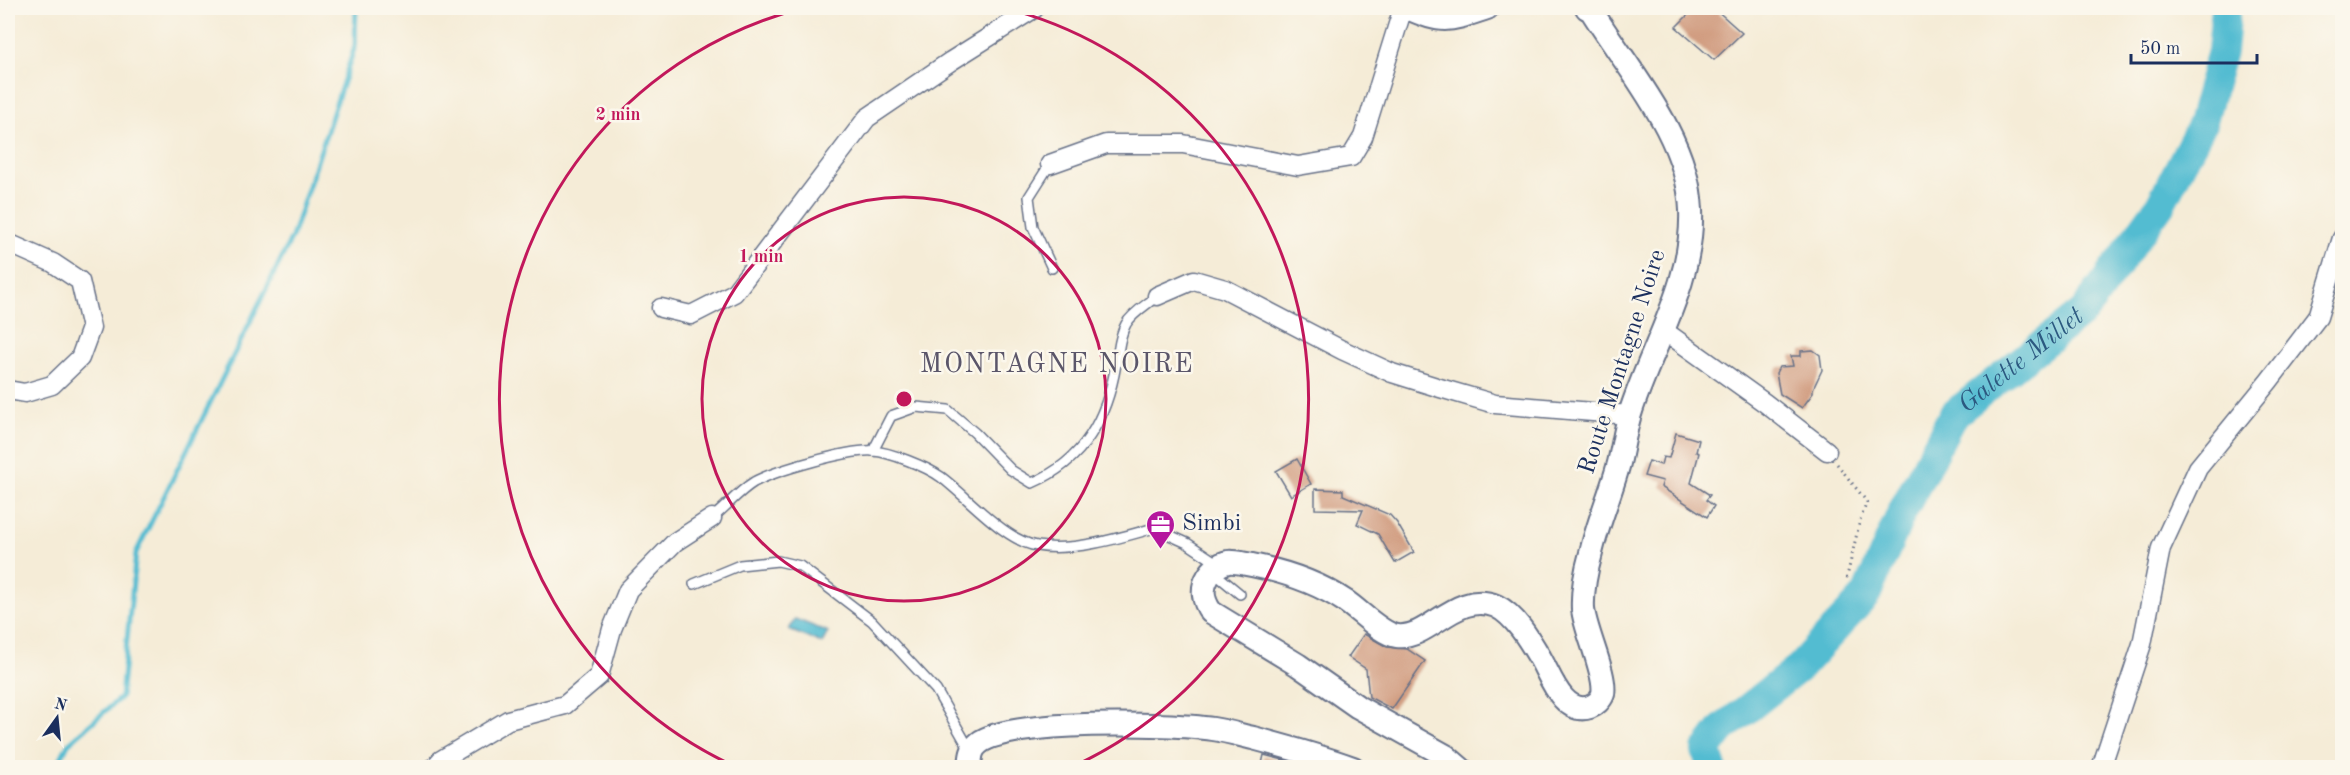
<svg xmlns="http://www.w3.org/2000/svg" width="2350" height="775" font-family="'Old Standard TT',serif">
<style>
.water{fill:#53bcd1;stroke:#377698;stroke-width:1.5}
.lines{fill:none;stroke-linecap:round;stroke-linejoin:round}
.stream{stroke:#53bcd1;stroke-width:5}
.river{stroke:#53bcd1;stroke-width:30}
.building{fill:#d19d81}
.service-casing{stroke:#677188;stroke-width:12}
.minor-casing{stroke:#677188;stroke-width:21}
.tertiary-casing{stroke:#677188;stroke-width:26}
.path{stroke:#677188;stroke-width:3;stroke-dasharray:1.5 4.5;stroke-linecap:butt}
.service{stroke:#fff;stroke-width:9}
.minor{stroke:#fff;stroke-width:18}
.tertiary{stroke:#fff;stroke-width:22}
.ring{fill:none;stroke:#c2185b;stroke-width:3}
.labels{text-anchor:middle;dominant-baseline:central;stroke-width:5;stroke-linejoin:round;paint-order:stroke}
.street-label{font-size:24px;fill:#1b2f5e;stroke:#fbf7ec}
.poi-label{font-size:24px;fill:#1b2f5e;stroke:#fbf7ec;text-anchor:start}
.water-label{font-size:26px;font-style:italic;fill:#2c5980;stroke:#fbf7ec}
.quarter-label{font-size:27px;letter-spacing:1.5px;fill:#5b566a;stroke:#fbf7ec}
.centre{fill:#c2185b;stroke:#fbf7ec;stroke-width:3}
.ring-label{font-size:18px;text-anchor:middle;font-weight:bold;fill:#c2185b;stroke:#fbf7ec;stroke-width:5;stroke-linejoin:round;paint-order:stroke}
</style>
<rect width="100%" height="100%" fill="#fbf7ec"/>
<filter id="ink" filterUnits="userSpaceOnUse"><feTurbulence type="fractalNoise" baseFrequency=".0167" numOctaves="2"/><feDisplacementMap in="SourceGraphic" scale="12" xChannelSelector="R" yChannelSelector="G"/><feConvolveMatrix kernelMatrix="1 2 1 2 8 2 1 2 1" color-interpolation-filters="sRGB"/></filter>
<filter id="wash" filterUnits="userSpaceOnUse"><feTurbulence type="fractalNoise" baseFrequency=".008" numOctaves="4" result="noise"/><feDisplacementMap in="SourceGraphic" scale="24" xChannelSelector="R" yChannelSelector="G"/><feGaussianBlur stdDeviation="1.35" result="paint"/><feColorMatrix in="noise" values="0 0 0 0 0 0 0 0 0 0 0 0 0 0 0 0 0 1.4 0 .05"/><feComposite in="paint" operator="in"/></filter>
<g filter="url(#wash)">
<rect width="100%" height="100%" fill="#f5ecd7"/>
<polygon class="water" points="795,619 828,632 822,643 789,630"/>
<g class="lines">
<polyline class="stream" points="56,768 68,744 121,697 136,553 292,237 355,46 356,8"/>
<path class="river" id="s1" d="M1712 768 1706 750 1722 729 1800 667 1866 595 1901 514 1953 415 2084 311 2160 205 2202 124 2222 51 2226 8"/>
</g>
<g id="blocks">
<g class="building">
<polygon points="1695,8 1714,8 1742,33 1714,60 1676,27"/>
<polygon points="1813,350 1820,355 1822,370 1813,389 1813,393 1802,408 1780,394 1776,373 1779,367 1793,366 1791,356 1801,356 1801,351"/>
<polygon points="1676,433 1699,440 1696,452 1699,453 1691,483 1710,495 1706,500 1714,506 1707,517 1661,487 1663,481 1644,476 1649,461 1661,465 1663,457 1669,458"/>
<polygon points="1297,459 1311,484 1291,496 1276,471"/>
<polygon points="1315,489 1343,490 1343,495 1390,515 1397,523 1414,552 1395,563 1378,534 1357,524 1363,510 1315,509"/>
<polygon points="1364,634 1387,647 1407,649 1425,661 1392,709 1369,697 1366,669 1348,657"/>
<polygon points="1264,755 1287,761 1308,768 1261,768"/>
</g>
</g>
</g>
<g filter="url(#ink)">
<use href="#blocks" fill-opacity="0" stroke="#677188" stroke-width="1.5"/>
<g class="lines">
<defs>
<g id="service">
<polyline points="1050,164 1029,197 1033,227 1052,268"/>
<path d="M873 451 891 416 916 407 948 410 975 433 1011 470 1032 483C1084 461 1107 418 1116 364 1119 350 1119 336 1126 324 1132 313 1148 304 1157 296"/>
<path d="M712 518C726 507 739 491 754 482 774 471 850 449 873 451 890 452 927 467 941 477 968 497 1005 541 1037 546 1073 552 1120 538 1154 528L1187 543 1220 565"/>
<polyline points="1212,571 1240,594"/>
<polyline points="694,584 740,565 778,561 800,566 872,621 936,690 971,752"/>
</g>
<g id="minor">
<polyline points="1050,164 1106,144 1183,144 1298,166 1351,157 1363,137 1403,8"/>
<polyline points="8,243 53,263 80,281 91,328 80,358 52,385 25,393 8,390"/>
<polyline points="1157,296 1194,280 1225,289 1342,350 1392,373 1440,388 1495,404 1629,415"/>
<polyline points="661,308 691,315 734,293 867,118 951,61 1035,8"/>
<polyline points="1663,330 1765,403 1827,451"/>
<polyline points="434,768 441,760 508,720 565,705 599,676 612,629 628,590 675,542 712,518"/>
<polyline points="2101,768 2142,644 2161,548 2198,468 2269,381 2318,317 2342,238"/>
</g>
<g id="tertiary">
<path d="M1408 8C1444 25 1451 20 1487 8"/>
<path d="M970 768C971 758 970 750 979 743 1009 719 1171 723 1213 729 1226 731 1240 735 1253 738 1287 747 1320 756 1353 768"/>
<path d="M1460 768 1446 756 1358 707 1298 665 1211 612C1203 601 1201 588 1208 577 1212 570 1219 564 1228 562 1235 561 1244 564 1252 565 1286 572 1317 582 1345 601 1359 610 1381 634 1397 636 1429 640 1456 590 1496 606 1515 615 1530 641 1540 658 1550 675 1563 716 1590 707 1595 705 1601 700 1603 694 1607 675 1585 631 1583 609 1582 590 1586 571 1591 553 1598 522 1611 493 1619 463 1623 447 1625 430 1630 414 1651 347 1694 283 1691 210 1688 136 1629 71 1591 10L1587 8"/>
</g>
</defs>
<use href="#service" class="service-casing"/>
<use href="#minor" class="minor-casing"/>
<use href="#tertiary" class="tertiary-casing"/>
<polyline class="path" points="1837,464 1867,502 1860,520 1846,581"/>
<use href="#service" class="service"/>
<use href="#minor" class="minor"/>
<use href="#tertiary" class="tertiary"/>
</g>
</g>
<g class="ring">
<circle cx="904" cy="399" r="202"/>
<path d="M736 767A404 404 0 0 1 803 8M1005 8A404 404 0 0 1 1072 767"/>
</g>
<defs>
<symbol id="office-pin" viewBox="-11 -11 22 30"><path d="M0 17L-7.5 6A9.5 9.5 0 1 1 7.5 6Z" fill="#b5179e" stroke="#fbf7ec"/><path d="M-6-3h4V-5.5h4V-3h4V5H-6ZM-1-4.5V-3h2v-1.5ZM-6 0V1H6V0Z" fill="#fff"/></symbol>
</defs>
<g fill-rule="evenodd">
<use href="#office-pin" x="1144" y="508" width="33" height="45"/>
</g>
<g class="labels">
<g class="street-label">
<text transform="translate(1623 362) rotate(-72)">Route Montagne Noire</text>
</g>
<g class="poi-label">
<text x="1182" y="524">Simbi</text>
</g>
<g class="water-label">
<text stroke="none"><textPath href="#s1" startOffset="530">Galette Millet</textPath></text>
</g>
<g class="quarter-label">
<text x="1057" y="364">MONTAGNE NOIRE</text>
</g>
</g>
<circle cx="904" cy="399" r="9" class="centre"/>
<g class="ring-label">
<text x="618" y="120">2 min</text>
<text x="761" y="262">1 min</text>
</g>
<rect width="2350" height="775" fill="none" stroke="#fbf7ec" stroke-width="30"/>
<g transform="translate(57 718) rotate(15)" stroke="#fbf7ec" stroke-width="4.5" paint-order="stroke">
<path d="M0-4.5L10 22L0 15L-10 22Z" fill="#1b2f5e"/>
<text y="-9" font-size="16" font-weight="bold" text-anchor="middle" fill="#1b2f5e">N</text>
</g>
<path d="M2131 54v9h126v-9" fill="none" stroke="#1b2f5e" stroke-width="3"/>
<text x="2140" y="54" font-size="18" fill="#1b2f5e" stroke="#fbf7ec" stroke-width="4.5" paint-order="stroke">50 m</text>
</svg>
